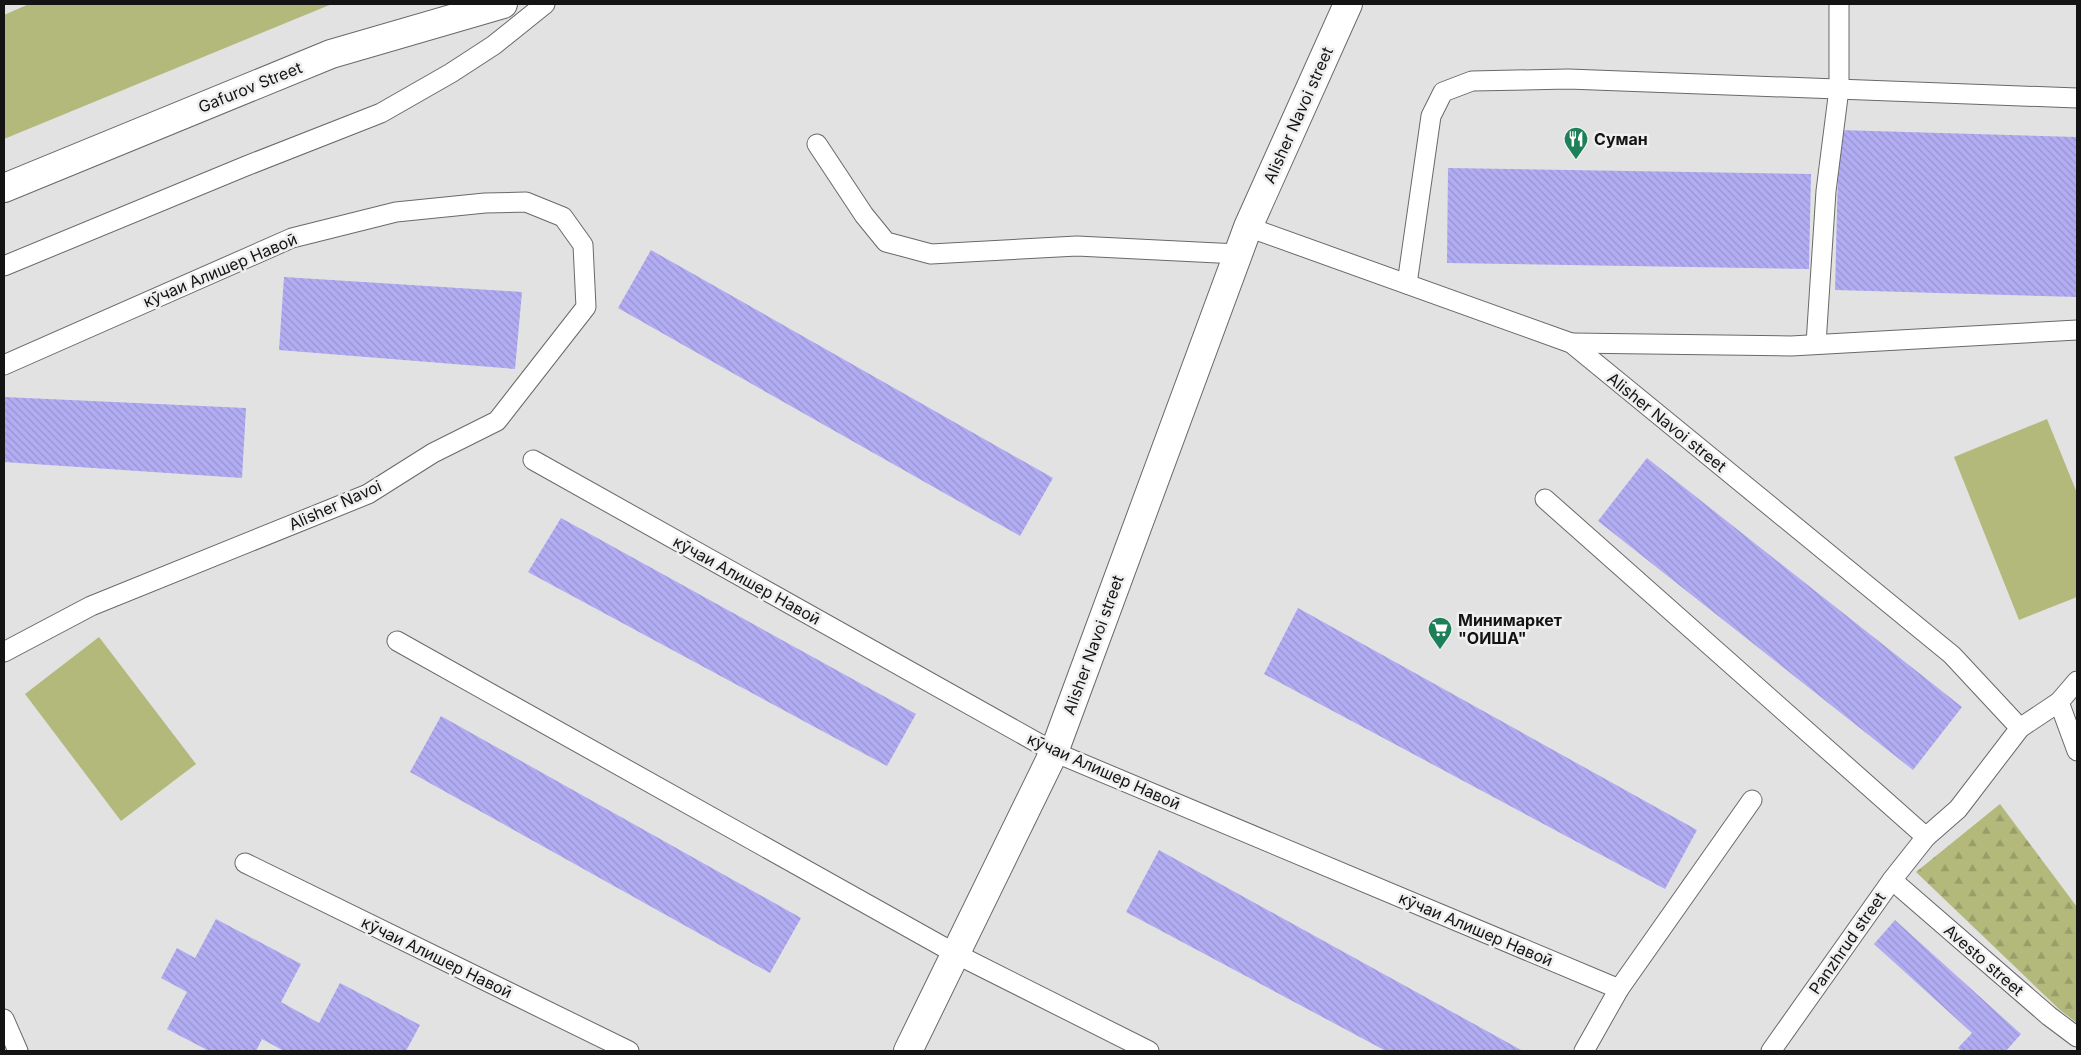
<svg xmlns="http://www.w3.org/2000/svg" width="2081" height="1055" font-family="Inter,sans-serif">
<style>
.green{fill:#b3b97b}
.forest{fill:url(#forest-firs)}
.building{fill:url(#building-back-hatch)}
.lines{fill:none;stroke-linecap:round;stroke-linejoin:round}
.service-casing{stroke:#69696a;stroke-width:21}
.tertiary-casing{stroke:#69696a;stroke-width:30}
.secondary-casing{stroke:#69696a;stroke-width:30}
.service{stroke:#fff;stroke-width:19}
.tertiary{stroke:#fff;stroke-width:28}
.secondary{stroke:#fff;stroke-width:28}
.labels{text-anchor:middle;dominant-baseline:central;stroke-width:5;stroke-linejoin:round;paint-order:stroke}
.street-label{font-size:16px;fill:#141415;stroke:#efeff0}
.poi-label{font-size:16px;font-weight:bold;fill:#141415;stroke:#efeff0;text-anchor:start}
</style>
<defs>
<pattern id="forest-firs" width="22" height="20" patternUnits="userSpaceOnUse" patternTransform="scale(1.25)"><rect width="22" height="20" fill="#b3b97b"/><path d="M5 1l3.5 6h-7zM16 11l3.5 6h-7z" fill="#999e69"/></pattern>
<pattern id="building-back-hatch" width="6" height="6" patternUnits="userSpaceOnUse" patternTransform="scale(1.25)"><rect width="6" height="6" fill="#b2acf3"/><path d="M-1 5l2 2M0 0l6 6M5-1l2 2" fill="none" stroke="#9893cf"/></pattern>
</defs>
<rect width="100%" height="100%" fill="#e2e2e3"/>
<g class="green">
<polygon points="29,4 332,4 4,139 4,15"/>
<polygon points="2047,419 2077,493 2077,597 2019,620 1954,457"/>
<polygon points="99,637 196,764 121,821 25,694"/>
</g>
<polygon class="forest" points="2000,804 2077,907 2077,1023 2059,1009 1916,872"/>
<g class="building">
<polygon points="1839,130 2077,137 2077,297 1835,290"/>
<polygon points="1448,168 1811,174 1809,269 1447,263"/>
<polygon points="651,250 1053,478 1020,536 618,308"/>
<polygon points="284,277 522,292 515,369 279,350"/>
<polygon points="4,397 246,408 242,478 4,462"/>
<polygon points="1647,458 1962,707 1913,770 1598,521"/>
<polygon points="561,518 916,714 887,766 528,572"/>
<polygon points="1298,608 1697,830 1665,889 1264,674"/>
<polygon points="441,716 801,918 770,973 410,772"/>
<polygon points="1159,850 1523,1051 1386,1051 1126,912"/>
<polygon points="216,919 301,964 281,1002 319,1023 340,983 420,1025 406,1051 284,1051 262,1039 256,1051 209,1051 167,1029 187,992 161,978 177,948 195,958"/>
<polygon points="1895,920 2021,1034 2006,1051 1962,1051 1958,1048 1972,1033 1874,944"/>
</g>
<g class="lines">
<defs>
<g id="service">
<polyline points="817,144 864,215 886,242 931,254 1077,246 1238,254"/>
<polyline points="1248,227 1571,343 1952,655 2020,728"/>
<polyline points="4,266 246,166 381,113 451,73 494,45 545,4"/>
<polyline points="1407,284 1431,116 1443,92 1472,81 1568,79 2077,98"/>
<polyline points="1571,343 1791,346 2077,330"/>
<polyline points="1816,344 1826,191 1839,89 1839,4"/>
<polyline points="4,365 292,238 396,212 485,203 526,202 563,217 583,245 586,307 497,421 433,453 368,494 91,606 4,652"/>
<polyline points="533,460 1054,752 1619,989 1752,800"/>
<polyline points="1545,499 1926,837"/>
<polyline points="397,641 956,954 1149,1051"/>
<polyline points="2059,702 2077,751"/>
<polyline points="245,863 629,1051"/>
<polyline points="1892,880 2049,1016 2077,1037"/>
<polyline points="4,1019 18,1051"/>
<polyline points="1584,1051 1619,989"/>
<polyline points="1771,1051 1892,880 1926,837 1958,809 2020,728 2059,702 2077,681"/>
</g>
<polyline id="tertiary" points="908,1051 1054,752 1248,227 1348,4"/>
<polyline id="secondary" points="4,188 331,54 503,4"/>
</defs>
<use href="#service" class="service-casing"/>
<use href="#tertiary" class="tertiary-casing"/>
<use href="#secondary" class="secondary-casing"/>
<use href="#service" class="service"/>
<use href="#tertiary" class="tertiary"/>
<use href="#secondary" class="secondary"/>
</g>
<defs>
<symbol id="restaurant-pin" viewBox="-11 -11 22 30"><path d="M0 17L-7.5 6A9.5 9.5 0 1 1 7.5 6Z" fill="#1d8059" stroke="#efeff0"/><path d="M-5-6h1v4h1v-4h1v4h1v-4h1v5L-1.5 .5V6h-2V.5L-5-1ZM5-6V6H3V1.5H1.5Q1.5-4 5-6Z" fill="#fff"/></symbol>
<symbol id="supermarket-pin" viewBox="-11 -11 22 30"><path d="M0 17L-7.5 6A9.5 9.5 0 1 1 7.5 6Z" fill="#1d8059" stroke="#efeff0"/><path d="M-6-5.5h2.5l.6 2H6L4.5 2H-2.5L-4.4-4H-6ZM-1.5 3.2a1.3 1.3 0 1 0 .1 0ZM3 3.2a1.3 1.3 0 1 0 .1 0Z" fill="#fff"/></symbol>
</defs>
<g fill-rule="evenodd">
<use href="#restaurant-pin" x="1562" y="125" width="28" height="38"/>
<use href="#supermarket-pin" x="1426" y="615" width="28" height="38"/>
</g>
<g class="labels">
<g class="street-label">
<text transform="translate(250 87) rotate(-22)">Gafurov Street</text>
<text transform="translate(1298 115) rotate(-66)">Alisher Navoi street</text>
<text transform="translate(220 270) rotate(-23)">кӯчаи Алишер Навоӣ</text>
<text transform="translate(1667 422) rotate(39)">Alisher Navoi street</text>
<text transform="translate(335 505) rotate(-24)">Alisher Navoi</text>
<text transform="translate(747 580) rotate(29)">кӯчаи Алишер Навоӣ</text>
<text transform="translate(1093 645) rotate(-70)">Alisher Navoi street</text>
<text transform="translate(1104 771) rotate(24)">кӯчаи Алишер Навоӣ</text>
<text transform="translate(1476 929) rotate(23)">кӯчаи Алишер Навоӣ</text>
<text transform="translate(1847 943) rotate(-55)">Panzhrud street</text>
<text transform="translate(437 957) rotate(26)">кӯчаи Алишер Навоӣ</text>
<text transform="translate(1984 960) rotate(41)">Avesto street</text>
</g>
<g class="poi-label">
<text x="1594" y="139">Суман</text>
<text x="1458" y="620">Минимаркет<tspan x="1458" dy="18">"ОИША"</tspan></text>
</g>
</g>
<rect width="2081" height="1055" fill="none" stroke="#141415" stroke-width="10"/>
</svg>
